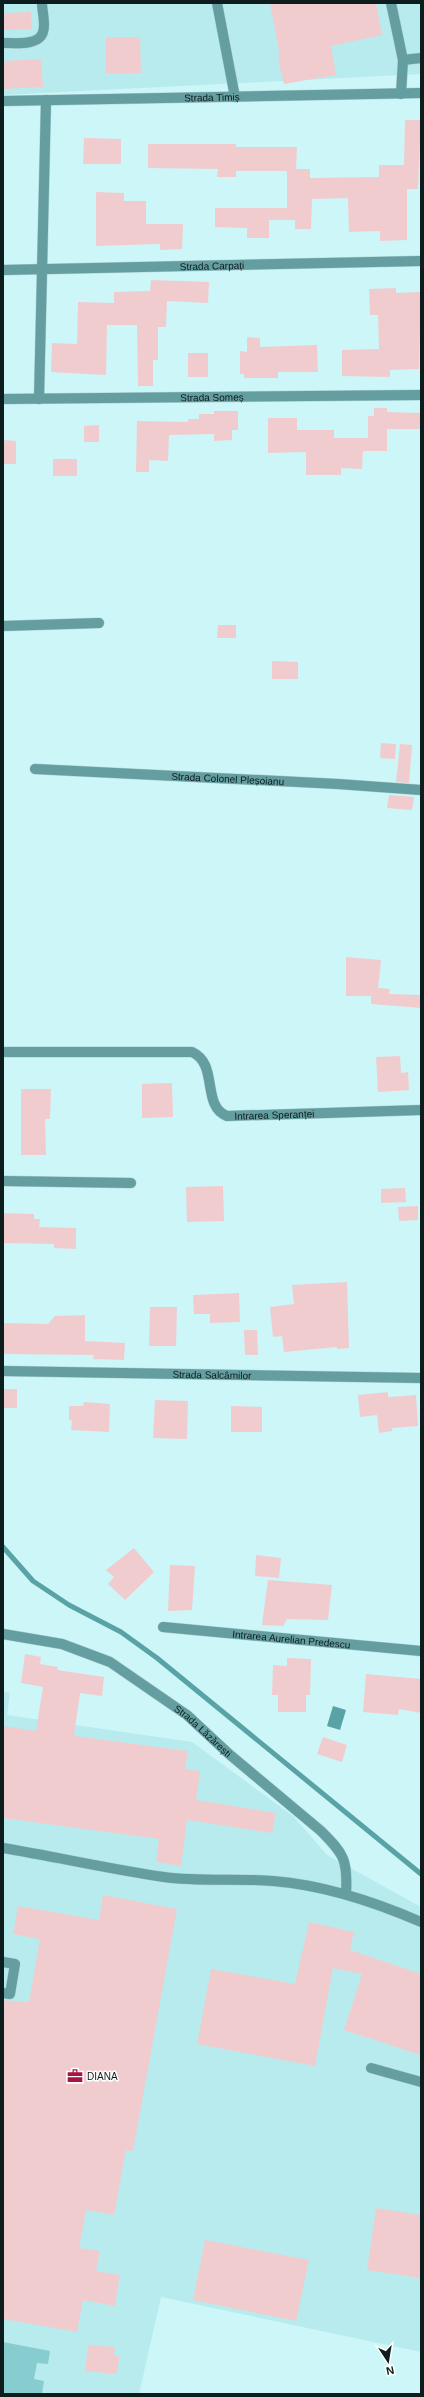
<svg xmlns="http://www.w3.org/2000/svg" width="424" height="2397" font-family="Helvetica,sans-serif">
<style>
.built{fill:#b8ebed}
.green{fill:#87cdcf}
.water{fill:#59a2a5}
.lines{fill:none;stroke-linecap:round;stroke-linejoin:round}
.stream{stroke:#59a2a5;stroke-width:5}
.building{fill:#f1cccf}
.lane-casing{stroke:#aed3d5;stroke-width:11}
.street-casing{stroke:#aed3d5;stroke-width:11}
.lane{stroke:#659ea0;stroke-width:10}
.street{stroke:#659ea0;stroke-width:10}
.labels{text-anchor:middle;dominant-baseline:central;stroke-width:3;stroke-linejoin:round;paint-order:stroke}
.street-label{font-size:10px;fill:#0d1c1d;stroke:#fff}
.poi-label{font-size:10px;fill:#0d1c1d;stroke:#fff;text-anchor:start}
</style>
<rect width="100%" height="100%" fill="#cdf6f8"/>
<g class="built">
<polygon points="3,3 421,3 421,74 3,95"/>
<polygon points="3,1691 10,1693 7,1715 192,1742 293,1816 327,1855 421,1907 421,2352 161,2297 139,2394 3,2394"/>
</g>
<polygon class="green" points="3,2342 50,2351 48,2364 37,2363 34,2379 44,2381 42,2394 3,2394"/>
<polygon class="water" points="333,1706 346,1710 340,1730 327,1726"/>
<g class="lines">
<polyline class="stream" points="3,1547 33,1581 69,1605 121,1632 157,1658 421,1874"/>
</g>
<g class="building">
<polygon points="270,3 376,3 382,35 331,46 336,75 284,84 278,58 280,57"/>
<polygon points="31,12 32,29 3,30 3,13"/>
<polygon points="106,37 140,37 141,73 106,74"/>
<polygon points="41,59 43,87 3,89 3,61"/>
<polygon points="405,120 421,120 418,189 407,189 407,240 380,241 380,231 349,232 348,198 312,199 311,229 295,229 295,220 269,220 269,238 247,238 247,228 215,227 215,208 287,208 287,171 236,171 236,177 217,177 218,169 148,168 148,144 236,144 236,147 297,147 296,169 310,169 310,178 379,177 379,165 404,165"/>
<polygon points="84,138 121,139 121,164 83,164"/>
<polygon points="96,192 124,193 124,201 146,201 146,224 183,224 182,249 160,250 160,244 96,246"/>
<polygon points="151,280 209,282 208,303 167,301 166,327 158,327 158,360 153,360 153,386 138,386 137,325 107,325 106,375 51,372 52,343 77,344 78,302 114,303 114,292 150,291"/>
<polygon points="396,288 396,293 421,292 419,369 390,370 390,377 342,376 342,350 379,349 378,315 370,315 369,289"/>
<polygon points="247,337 260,338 260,347 317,345 318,372 278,372 278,378 244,378 244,374 240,374 240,351 247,352"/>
<rect x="188" y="353" width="20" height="24"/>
<polygon points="374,408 387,408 387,412 421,413 421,429 387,429 387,451 363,451 362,469 341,468 341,475 306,475 306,452 268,453 268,418 297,418 297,430 334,430 334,438 368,438 368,416 374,416"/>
<polygon points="214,411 238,411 238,430 232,430 232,440 214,441 214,434 169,435 168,461 149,460 149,472 136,472 137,421 188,422 188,419 199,419 199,414 214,414"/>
<polygon points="99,425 99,442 84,442 84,426"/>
<polygon points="3,440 16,441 16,464 3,464"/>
<rect x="53" y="459" width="24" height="17"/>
<polygon points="218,625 236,625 236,638 217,638"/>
<polygon points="272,661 298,662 298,679 272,679"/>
<polygon points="381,743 396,744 395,759 380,758"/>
<polygon points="400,744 412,745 409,783 396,782"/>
<polygon points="389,795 414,797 412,810 387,808"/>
<polygon points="346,957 381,960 378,988 390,989 389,994 421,995 421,1008 371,1004 371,996 346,996"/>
<polygon points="400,1056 401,1073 408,1072 409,1090 378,1092 376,1057"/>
<polygon points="172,1083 173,1117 142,1118 142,1084"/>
<polygon points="21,1089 51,1089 50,1119 45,1119 46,1155 21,1155"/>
<polygon points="223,1186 224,1221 187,1222 186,1187"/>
<polygon points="405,1188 406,1202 381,1203 381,1189"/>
<polygon points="418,1206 418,1220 399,1221 398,1207"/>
<polygon points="3,1213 34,1214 34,1219 40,1219 39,1227 76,1228 76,1249 54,1248 54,1244 3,1243"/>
<polygon points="347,1282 349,1348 337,1349 337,1347 284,1352 282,1336 273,1337 270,1307 294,1304 292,1285"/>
<polygon points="239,1293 240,1322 210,1323 210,1314 194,1314 193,1295"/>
<polygon points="150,1307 177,1307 176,1346 149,1346"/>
<polygon points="85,1315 85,1341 125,1343 124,1360 93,1359 94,1355 3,1354 3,1323 48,1324 55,1316"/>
<polygon points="244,1330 257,1330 258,1355 245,1355"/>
<rect x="3" y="1389" width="14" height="19"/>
<polygon points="388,1392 388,1397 416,1395 418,1426 392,1428 392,1431 379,1433 377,1415 360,1417 358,1395"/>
<polygon points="155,1400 188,1401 187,1439 153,1438"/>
<polygon points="84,1402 110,1404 109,1432 71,1430 72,1420 69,1420 69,1406 83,1406"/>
<polygon points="231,1406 262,1407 262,1432 231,1432"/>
<polygon points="134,1548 154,1572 125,1600 108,1584 114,1577 106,1570"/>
<polygon points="256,1555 281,1558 279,1578 255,1576"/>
<polygon points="170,1565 195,1566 192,1610 168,1611"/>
<polygon points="268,1580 332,1585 328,1620 287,1619 283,1626 262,1625"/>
<polygon points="25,1654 41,1657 40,1664 58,1667 57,1670 104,1677 102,1696 80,1693 74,1736 188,1751 185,1769 200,1771 196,1800 276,1813 272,1833 187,1820 181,1866 156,1862 159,1839 3,1818 3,1726 36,1731 43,1687 21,1683"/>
<polygon points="287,1658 311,1659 310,1695 306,1695 306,1712 278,1712 278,1695 272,1695 273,1665 287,1666"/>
<polygon points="366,1674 421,1679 421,1713 399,1709 398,1715 363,1712"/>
<polygon points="323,1737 347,1745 342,1762 317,1754"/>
<polygon points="103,1895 177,1909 133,2151 126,2150 114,2215 86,2210 79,2248 100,2251 96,2271 120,2275 115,2306 83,2300 77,2332 3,2319 3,2000 29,2002 40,1939 13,1934 18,1906 99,1920"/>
<polygon points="309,1922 354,1932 350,1950 421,1974 421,2055 344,2030 362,1974 333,1968 315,2066 197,2044 211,1969 295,1984"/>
<polygon points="376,2208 421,2215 421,2278 367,2270"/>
<polygon points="205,2240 309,2260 296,2321 193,2300"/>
<polygon points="88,2345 115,2347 114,2355 119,2356 117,2374 85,2371"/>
</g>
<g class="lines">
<defs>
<g id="lane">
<polyline points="391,3 403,60 401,94"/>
<path d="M3 43C14 43 39 46 43 32 46 24 42 11 42 3"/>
<polyline points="403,60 421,58"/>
<polyline points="3,1962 15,1964 10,1994 3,1993"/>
<polyline points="371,2068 421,2082"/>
</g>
<g id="street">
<polyline points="217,3 235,97"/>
<path id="s1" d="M3 101 421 93"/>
<path id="s2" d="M3 270 421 261"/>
<path id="s3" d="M3 399 421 395"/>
<polyline points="39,399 46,100"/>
<polyline points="3,626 99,623"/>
<path id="s4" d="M35 769 338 784 421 790"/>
<path id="s5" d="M3 1052H192C219 1064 201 1106 227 1116L421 1110"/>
<polyline points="3,1181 131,1183"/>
<path id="s6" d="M3 1371 421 1378"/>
<path id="s7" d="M163 1627 421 1651"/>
<path id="s8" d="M3 1634 62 1644 110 1662 187 1715 229 1754 321 1831C344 1854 348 1860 346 1894"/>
<path d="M3 1848C57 1857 110 1869 164 1877 200 1882 237 1878 273 1881 324 1885 375 1902 421 1922"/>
</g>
</defs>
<use href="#lane" class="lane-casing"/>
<use href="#street" class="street-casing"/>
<use href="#lane" class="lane"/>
<use href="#street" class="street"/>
</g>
<defs>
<symbol id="office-bare" viewBox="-9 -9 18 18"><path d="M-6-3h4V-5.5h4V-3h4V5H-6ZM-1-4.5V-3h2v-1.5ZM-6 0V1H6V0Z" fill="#a91343" stroke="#fff" stroke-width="2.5" paint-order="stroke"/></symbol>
</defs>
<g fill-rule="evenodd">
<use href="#office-bare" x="64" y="2065" width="22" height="22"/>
</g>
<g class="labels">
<g class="street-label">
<text stroke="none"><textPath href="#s1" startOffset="209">Strada Timiș</textPath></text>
<text stroke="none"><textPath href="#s2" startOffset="209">Strada Carpați</textPath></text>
<text stroke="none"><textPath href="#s3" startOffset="209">Strada Someș</textPath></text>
<text stroke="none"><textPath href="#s4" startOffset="193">Strada Colonel Pleșoianu</textPath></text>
<text stroke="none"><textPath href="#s5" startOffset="313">Intrarea Speranței</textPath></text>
<text stroke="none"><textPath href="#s6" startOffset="209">Strada Salcâmilor</textPath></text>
<text stroke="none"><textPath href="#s7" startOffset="129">Intrarea Aurelian Predescu</textPath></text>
<text stroke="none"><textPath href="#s8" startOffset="227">Strada Lăzărești</textPath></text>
</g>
<g class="poi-label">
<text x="87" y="2076">DIANA</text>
</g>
</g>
<rect width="424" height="2397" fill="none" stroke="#0d1c1d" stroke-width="8"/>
<g transform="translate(388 2361) rotate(168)" stroke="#ffffff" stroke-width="3" paint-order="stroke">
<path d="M0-3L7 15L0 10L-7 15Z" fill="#0d1c1d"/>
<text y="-6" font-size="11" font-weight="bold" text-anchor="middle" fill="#0d1c1d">N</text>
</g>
</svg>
